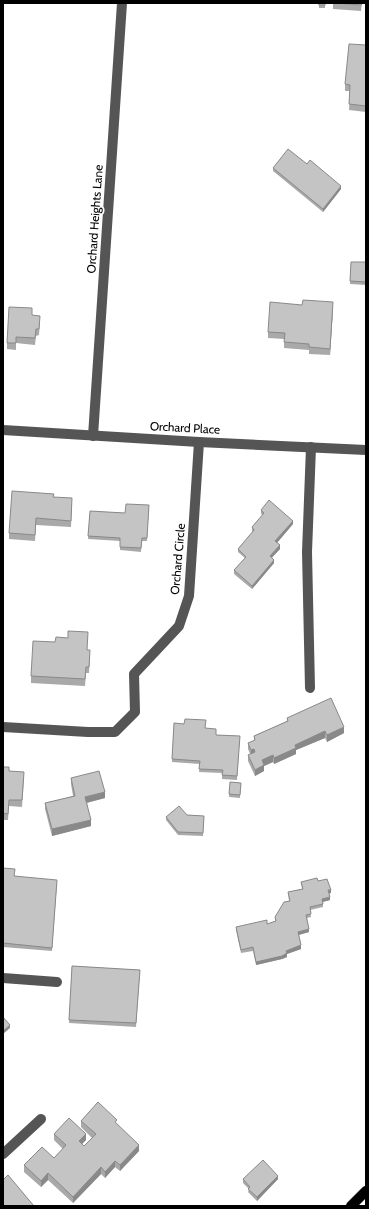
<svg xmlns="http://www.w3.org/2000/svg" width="369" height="1209" font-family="Cabin,sans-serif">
<rect width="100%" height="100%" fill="#fff"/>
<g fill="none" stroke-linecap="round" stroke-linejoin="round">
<g stroke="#dbdbdb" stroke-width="11">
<polyline id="major" points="351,1206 366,1191"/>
</g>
<g stroke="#555" stroke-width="10">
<polyline points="3,430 199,442 366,450"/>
<polyline points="93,436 122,3"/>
<polyline points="310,688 307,552 311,447"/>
<polyline points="3,727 88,732 115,732 135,712 134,674 179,626 189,596 199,442"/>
<polyline points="3,978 57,982"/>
<polyline points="3,1154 41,1119"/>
</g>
<use href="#major" stroke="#000" stroke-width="10"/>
</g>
<g fill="#a9a9a9">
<polygon points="325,3 325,8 319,8 319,5"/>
<polygon points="333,3 362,3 361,11 333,9"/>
<polygon points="366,45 366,112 349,110 350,91 345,91 345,84"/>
<polygon points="307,164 341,189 323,212 273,171 273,168"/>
<polygon points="351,262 366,262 366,285 350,284"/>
<polygon points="333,308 330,355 309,354 309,350 284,348 284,339 268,338 268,332"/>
<polygon points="32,315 40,322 39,335 36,336 35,345 16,343 16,350 7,349 7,343"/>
<polygon points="54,497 72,504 71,527 36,525 35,541 9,539 9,533"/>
<polygon points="149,505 147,541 142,541 141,552 120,550 120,541 88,539 90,511 125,513"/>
<polygon points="261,510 293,524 277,543 280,549 272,558 274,563 252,589 234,574 234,570 245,558 238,552 238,549 253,532 252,531 252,527 263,515 261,514"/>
<polygon points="87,650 90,656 89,673 86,673 85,686 31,683 31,676"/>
<polygon points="287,718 344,733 327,742 325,738 296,750 296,754 274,764 273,762 264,766 264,771 255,776 248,761 248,755 250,754 248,749 248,743 254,741 254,736 287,721"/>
<polygon points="174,723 205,728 216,735 240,736 237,780 222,779 222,773 199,772 200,764 172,762"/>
<polygon points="3,767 9,771 24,778 22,807 9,806 8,820 3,820"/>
<polygon points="71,778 105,798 87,803 91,826 52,836 45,809 45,803 73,796 71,784"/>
<polygon points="230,782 241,783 240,798 229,797"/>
<polygon points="187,815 204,816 203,836 178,835 166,820 166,817"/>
<polygon points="3,868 15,876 57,883 52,951 3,947"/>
<polygon points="318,881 331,893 329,893 330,900 323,902 323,907 310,910 311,917 307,918 309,932 299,935 301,949 287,954 287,957 282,959 256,965 253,951 241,953 236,930 236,927 267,924 275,921 275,917 289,901 288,892 302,889 301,882"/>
<polygon points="72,966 140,970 136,1027 69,1023"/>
<polygon points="81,1121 117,1124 139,1151 120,1171 115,1167 105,1178 101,1174 73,1203 48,1180 41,1187 24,1172 24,1165 54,1158 63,1149 54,1140 54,1134 86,1140 82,1144 84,1146 92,1138 81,1127"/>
<polygon points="243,1179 278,1179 257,1201 248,1192 249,1189 243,1183"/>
</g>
<g fill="#898989">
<polygon points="341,186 341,189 323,212 323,209"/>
<polygon points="333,302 333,308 330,355 330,349"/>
<polygon points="293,521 293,524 275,545 275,541"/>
<polygon points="280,545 280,549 270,559 270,556"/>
<polygon points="274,560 274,563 252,589 252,586"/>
<polygon points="344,727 344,733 327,742 327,735"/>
<polygon points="325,731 325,738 296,750 296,754 274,764 274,758 295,745"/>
<polygon points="254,749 254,755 251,756 251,750"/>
<polygon points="273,755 273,762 264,766 264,771 255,776 255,770 262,760"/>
<polygon points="105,792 105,798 85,803 85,797"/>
<polygon points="91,820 91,826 52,836 52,829"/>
<polygon points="328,890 331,890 331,893 328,894"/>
<polygon points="330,897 330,900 322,902 322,899"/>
<polygon points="309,929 309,932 298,935 298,932"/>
<polygon points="301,945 301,949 287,954 287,957 282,959 256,965 256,962"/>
<polygon points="10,1025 10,1028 3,1034 3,1031"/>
<polygon points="86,1134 86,1140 79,1147 79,1141"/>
<polygon points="139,1145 139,1151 120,1171 120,1165"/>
<polygon points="115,1161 115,1167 105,1178 105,1172"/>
<polygon points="101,1167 101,1174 73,1203 73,1197"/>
<polygon points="48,1173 48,1180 41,1187 41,1181"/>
<polygon points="278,1176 278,1179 257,1201 257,1197"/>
</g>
<g fill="#c4c4c4" stroke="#898989">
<rect x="319" y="3" width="6" height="2"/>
<polygon points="335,3 362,3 361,5"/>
<polygon points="349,44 366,45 366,106 349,104 350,85 345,84"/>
<polygon points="288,149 307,164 310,160 341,186 323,209 273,168"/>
<polygon points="351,262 366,262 366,282 350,281"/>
<polygon points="303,300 333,302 330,349 309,347 309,344 284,342 285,333 268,332 270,302 302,305"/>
<polygon points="9,307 32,308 32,315 40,316 39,329 36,329 35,338 16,337 16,343 7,343"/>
<polygon points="12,491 54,494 53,497 72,498 71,521 36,518 35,535 9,533"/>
<polygon points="269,500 293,521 275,541 280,545 270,556 274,560 252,586 234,570 246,557 238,549 254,530 252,527 264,513 261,510"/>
<polygon points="126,504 149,505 147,538 142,538 141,548 120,547 120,538 88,536 90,511 125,513"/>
<polygon points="68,631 88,632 87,650 90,650 89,667 86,667 85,679 31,676 33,641 55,642 56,637 68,638"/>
<polygon points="331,698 344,727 327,735 325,731 295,745 296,748 274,758 273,755 262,760 264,765 255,770 248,755 255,752 254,749 251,750 248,743 255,740 254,736 288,721 287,718"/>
<polygon points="185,719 206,720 205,728 216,729 216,735 240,736 237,776 222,775 223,770 199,769 200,761 172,759 174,723 184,724"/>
<polygon points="3,767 9,767 9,771 24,772 22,800 9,800 8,814 3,813"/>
<polygon points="99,771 105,792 85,797 91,820 52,829 45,803 75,796 71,778"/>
<polygon points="230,782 241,783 240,795 229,794"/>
<polygon points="179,806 187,815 204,816 203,833 178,832 166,817"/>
<polygon points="3,868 15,869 14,876 57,880 52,948 3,943"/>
<polygon points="317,878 318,881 327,879 331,890 328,890 330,897 322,899 323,904 310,907 311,914 306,915 309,929 298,932 301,945 286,951 287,953 282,956 256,962 253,947 241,950 236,927 267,920 267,924 276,921 275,917 284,902 290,901 288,892 303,889 301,882"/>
<polygon points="72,966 140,970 136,1023 69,1020"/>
<polygon points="3,1017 10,1025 3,1031"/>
<polygon points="98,1102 117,1120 115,1122 139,1145 120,1165 115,1161 105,1172 101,1167 73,1197 48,1173 41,1181 24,1165 42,1147 54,1158 66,1145 54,1134 69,1118 86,1134 79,1141 84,1146 96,1134 81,1121"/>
<polygon points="263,1160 278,1176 257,1197 248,1189 250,1187 243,1179"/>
<polygon points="8,1175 34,1206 3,1206 3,1180"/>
</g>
<g text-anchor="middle" stroke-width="3.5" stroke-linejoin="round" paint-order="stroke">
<g font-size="12" fill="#000" stroke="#fff">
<text transform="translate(95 219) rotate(-86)" y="4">Orchard Heights Lane</text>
<text transform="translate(185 428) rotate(3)" y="4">Orchard Place</text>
<text transform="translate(178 559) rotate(-85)" y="4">Orchard Circle</text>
</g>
</g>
<rect width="369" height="1209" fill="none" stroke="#000000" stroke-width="8"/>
</svg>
